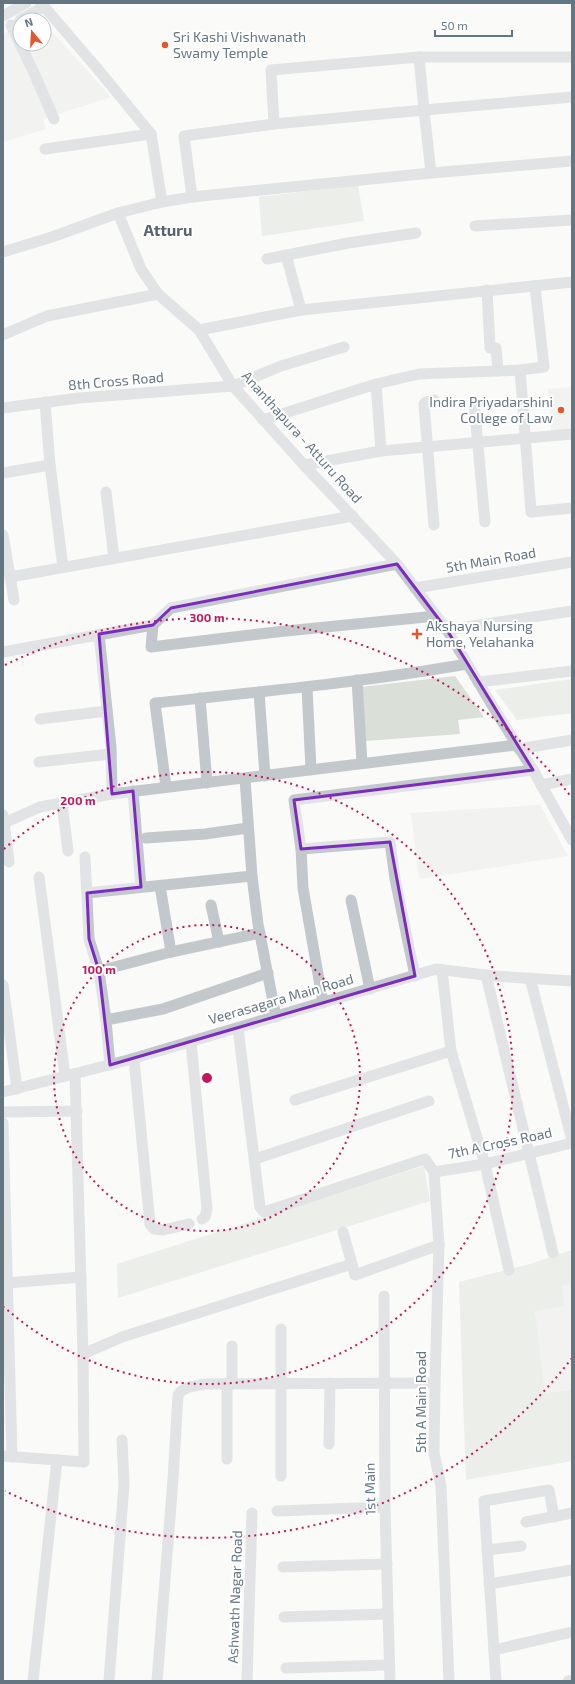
<svg xmlns="http://www.w3.org/2000/svg" width="575" height="1684" font-family="'Exo 2',sans-serif">
<rect width="100%" height="100%" fill="#fafaf8"/>
<g fill="#e8e9e9">
<polygon points="44,23 111,97 43,119 46,129 3,142 3,34 20,26 20,44 44,44"/>
<polygon points="572,387 572,431 551,431 548,389"/>
<polygon points="540,805 568,856 419,879 411,813"/>
<polygon points="572,1284 572,1390 545,1393 535,1310 564,1306 562,1286"/>
</g>
<g fill="#dadfd7">
<polygon points="358,185 364,221 262,236 259,197"/>
<polygon points="455,676 484,717 458,720 460,734 366,741 361,687"/>
<polygon points="572,679 572,713 517,720 495,690"/>
<polygon points="424,1166 430,1201 118,1298 117,1264"/>
<polygon points="572,1250 572,1284 562,1286 564,1306 535,1311 545,1393 572,1390 572,1461 466,1480 459,1282 530,1264"/>
</g>
<g fill="none" stroke-linecap="round" stroke-linejoin="round">
<g stroke="#c3c8cc" stroke-width="11">
<polyline points="41,3 96,67 151,134 162,202 118,213 141,269 158,294 199,330 233,386 304,465 397,564 447,630 498,715 533,770 572,840"/>
<polyline points="3,16 26,3"/>
<polyline points="20,20 43,7"/>
<polyline points="11,25 34,73 54,119"/>
<polyline points="419,57 424,110 572,97"/>
<polyline points="274,124 271,70 419,57 572,57"/>
<polyline points="45,149 151,134"/>
<polyline points="192,197 184,136 274,124 424,110 431,173"/>
<polyline points="162,202 192,197 431,173 572,161"/>
<polyline points="475,226 572,220"/>
<polyline points="3,252 52,237 118,213"/>
<polyline points="286,255 301,310"/>
<polyline points="267,259 348,243 416,233"/>
<polyline points="487,290 490,348 496,348 498,371"/>
<polyline points="199,330 301,310 572,282"/>
<polyline points="3,333 5,334 47,316 158,294"/>
<polyline points="520,370 544,367 535,286"/>
<polyline points="376,384 381,451"/>
<polyline points="45,402 50,465 63,567"/>
<polyline points="474,403 485,522"/>
<polyline points="3,408 79,398 233,386 281,366 344,347"/>
<polyline points="263,420 376,384 419,374 520,370 531,512 572,508"/>
<polyline points="304,465 381,451 572,434"/>
<polyline points="3,473 50,465"/>
<polyline points="106,492 114,558"/>
<polyline points="434,525 424,404 426,402 434,400"/>
<polyline points="3,535 14,600"/>
<polyline points="10,577 353,516"/>
<polyline points="415,588 572,562"/>
<polyline points="153,625 151,647 276,632 436,616"/>
<polyline points="447,630 572,611"/>
<polyline points="99,634 111,747 112,794"/>
<polyline points="3,652 153,625 171,608 397,564"/>
<polyline points="357,680 362,763"/>
<polyline points="478,682 572,671"/>
<polyline points="307,688 311,769"/>
<polyline points="259,692 265,776"/>
<polyline points="200,698 207,783"/>
<polyline points="40,719 107,711"/>
<polyline points="519,749 572,740"/>
<polyline points="39,762 111,754"/>
<polyline points="245,779 252,876 258,924 276,1017"/>
<polyline points="541,785 572,779"/>
<path d="M 166,787 L 155,703 C 259,692 364,682 467,664"/>
<polyline points="133,791 141,887"/>
<polyline points="62,803 68,851"/>
<polyline points="3,815 9,862"/>
<polyline points="4,823 40,807 112,794 516,745"/>
<polyline points="146,838 205,834 248,828"/>
<polyline points="301,849 390,842 395,879 415,976"/>
<polyline points="85,857 89,939 99,971"/>
<polyline points="39,877 65,1076"/>
<polyline points="160,886 171,952"/>
<polyline points="87,893 252,876"/>
<polyline points="351,900 370,989"/>
<polyline points="211,905 219,942"/>
<polyline points="442,970 451,1051 485,1164 509,1270"/>
<polyline points="486,975 553,1253"/>
<polyline points="530,978 572,1140"/>
<polyline points="3,985 17,1089"/>
<polyline points="323,1003 303,888 301,849 294,800 533,770"/>
<polyline points="106,1020 99,971 171,952 260,933"/>
<polyline points="238,1028 260,1207 264,1212 425,1159 434,1172"/>
<polyline points="191,1042 207,1209 205,1217 202,1219"/>
<polyline points="134,1059 150,1224 154,1229 163,1230 189,1224"/>
<polyline points="110,1065 106,1020 163,1009 268,973"/>
<polyline points="3,1092 128,1060 436,969 493,976 572,981"/>
<polyline points="295,1100 451,1051"/>
<polyline points="3,1112 77,1111"/>
<polyline points="3,1123 12,1457"/>
<polyline points="255,1159 429,1101"/>
<polyline points="434,1172 439,1245 435,1383 434,1453 441,1486 449,1681"/>
<polyline points="434,1172 485,1164 572,1143"/>
<polyline points="343,1232 352,1264"/>
<polyline points="7,1283 81,1277"/>
<polyline points="384,1296 385,1507 390,1681"/>
<polyline points="232,1346 232,1384"/>
<polyline points="83,1354 122,1337 352,1264 355,1275 439,1245"/>
<polyline points="227,1384 227,1459"/>
<polyline points="329,1444 330,1383"/>
<polyline points="3,1456 84,1462 83,1354 75,1074"/>
<polyline points="281,1476 281,1329"/>
<polyline points="277,1511 385,1507"/>
<polyline points="526,1522 572,1513"/>
<polyline points="487,1550 521,1546"/>
<polyline points="283,1567 387,1564"/>
<polyline points="489,1584 572,1570"/>
<polyline points="284,1617 388,1614"/>
<polyline points="494,1650 572,1632"/>
<polyline points="286,1668 389,1665"/>
<polyline points="33,1681 57,1460"/>
<polyline points="109,1681 124,1484 122,1440"/>
<path d="M 157,1681 L 173,1479 L 178,1395 C 184,1386 195,1386 205,1384 L 435,1383"/>
<polyline points="247,1681 252,1513"/>
<polyline points="496,1681 484,1501 549,1490 554,1517"/>
<polyline points="568,1681 572,1680"/>
</g>
</g>
<path d="M0 0H575V1684H0ZM 397,564 L 447,630 L 533,770 L 294,800 L 301,849 L 390,842 L 415,976 L 110,1065 L 99,971 L 89,939 L 87,893 L 141,887 L 133,791 L 112,794 L 99,634 L 153,625 L 171,608 Z" fill="#fafaf8" fill-opacity=".55" fill-rule="evenodd"/>
<path fill="none" stroke="#7b2cbf" stroke-width="3" stroke-linejoin="round" d="M 397,564 L 447,630 L 533,770 L 294,800 L 301,849 L 390,842 L 415,976 L 110,1065 L 99,971 L 89,939 L 87,893 L 141,887 L 133,791 L 112,794 L 99,634 L 153,625 L 171,608 Z"/>
<g fill="none" stroke="#c2185b" stroke-width="2" stroke-dasharray="2 4">
<circle cx="207" cy="1078" r="153"/>
<path d="M4 849A306 306 0 1 1 4 1307"/>
<path d="M572 1358A460 460 0 0 1 5 1491M5 665A460 460 0 0 1 572 798"/>
</g>
<g fill="#e4572e" stroke="#fff" stroke-width="1.5">
<circle cx="165" cy="45" r="4"/>
<circle cx="561" cy="410" r="4"/>
<path d="M415 628h4v4h4v4h-4v4h-4v-4h-4v-4h4z"/>
</g>
<g text-anchor="middle" stroke-width="4" stroke-linejoin="round" paint-order="stroke">
<g font-size="14" fill="#657683" stroke="#fff" text-anchor="start">
<text x="173" y="42">Sri Kashi Vishwanath<tspan x="173" dy="16">Swamy Temple</tspan></text>
<text x="553" y="407" text-anchor="end">Indira Priyadarshini<tspan x="553" dy="16">College of Law</tspan></text>
<text x="426" y="631">Akshaya Nursing<tspan x="426" dy="16">Home, Yelahanka</tspan></text>
</g>
<g font-size="14" fill="#657683" stroke="#fff">
<text transform="translate(116 381) rotate(-5)" y="5">8th Cross Road</text>
<text transform="translate(302 437) rotate(48)" y="5">Ananthapura - Atturu Road</text>
<text transform="translate(491 560) rotate(-10)" y="5">5th Main Road</text>
<text transform="translate(281 999) rotate(-16)" y="5">Veerasagara Main Road</text>
<text transform="translate(500 1143) rotate(-12)" y="5">7th A Cross Road</text>
<text transform="translate(421 1402) rotate(-90)" y="5">5th A Main Road</text>
<text transform="translate(370 1489) rotate(-91)" y="5">1st Main</text>
<text transform="translate(235 1597) rotate(-88)" y="5">Ashwath Nagar Road</text>
</g>
<g font-size="16" font-weight="bold" fill="#57646e" stroke="#fff">
<text x="168" y="236">Atturu</text>
</g>
</g>
<circle cx="207" cy="1078" r="6" fill="#c2185b" stroke="#fff" stroke-width="2"/>
<g font-size="12" text-anchor="middle" font-weight="bold" fill="#c2185b" stroke="#fff" stroke-width="4" stroke-linejoin="round" paint-order="stroke">
<text x="207" y="622">300 m</text>
<text x="78" y="805">200 m</text>
<text x="99" y="974">100 m</text>
</g>
<rect width="575" height="1684" fill="none" stroke="#657683" stroke-width="8"/>
<g transform="translate(32 32) rotate(342)"><circle r="19" fill="#ffffff" stroke="#c1c8cd"/>
<path d="M0-3L7 15L0 10L-7 15Z" fill="#e4572e"/>
<text y="-6" font-size="11" font-weight="bold" text-anchor="middle" fill="#657683">N</text>
</g>
<path d="M435 30v6h77v-6" fill="none" stroke="#657683" stroke-width="2"/>
<text x="441" y="30" font-size="12" fill="#657683" stroke="#ffffff" stroke-width="3" paint-order="stroke">50 m</text>
</svg>
